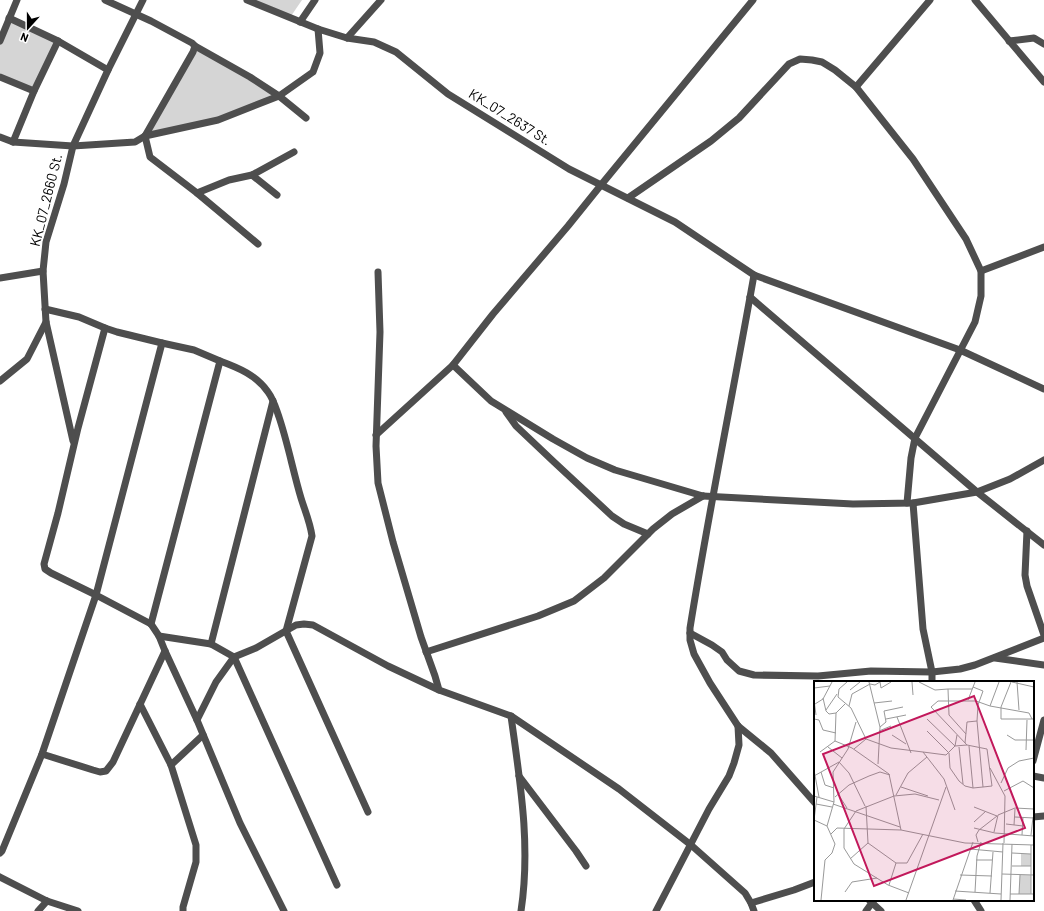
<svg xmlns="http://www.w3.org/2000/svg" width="1044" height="911" font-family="Barlow,sans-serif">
<rect width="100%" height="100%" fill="#fff"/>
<g fill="#d5d5d5">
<polygon points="252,0 302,0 289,19"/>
<polygon points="9,18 58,41 34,91 0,77 0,41"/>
<polygon points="195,46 279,96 218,120 145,136"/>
</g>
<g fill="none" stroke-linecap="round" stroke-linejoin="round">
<g stroke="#4e4e4e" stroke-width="7">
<polyline points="105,0 151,21 192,43 195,46 250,77 279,96 306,118"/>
<polyline points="247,0 318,29 347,38 374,42 396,52 448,94 569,169 675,222 754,275 960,350 1044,389"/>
<polyline points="975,0 1044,82"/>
<polyline points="9,18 58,41 108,70"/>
<polyline points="300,22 315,0"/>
<polyline points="347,38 381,0"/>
<polyline points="0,41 17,0"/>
<polyline points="1009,41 1034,38 1044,44"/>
<polyline points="0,77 34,91"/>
<polyline points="856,87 930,0"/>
<polyline points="0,137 13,142 73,146 135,142 145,136 193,52 195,46"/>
<polyline points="13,142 34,91 58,41"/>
<polyline points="252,175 277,195"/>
<polyline points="197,193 229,180 252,175 294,152"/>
<polyline points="628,198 711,141 739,118 789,64 800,59 812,60 822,62 835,70 856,87 913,159 966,239 981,271 981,296 975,322 915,438 911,458 907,503"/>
<polyline points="258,244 197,193 150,157 145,136 218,120 279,96 313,72 320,53 318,29"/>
<polyline points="981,271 1044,247"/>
<polyline points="378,272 380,332 376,446 378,483 393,542 421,637 435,676 439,690 511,716 619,789 691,845 745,893 751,903 754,911"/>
<path d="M 754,275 C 733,393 709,510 690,628 L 690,640 L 694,654 L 710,683 L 738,726 L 771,753 L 815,803"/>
<polyline points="0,278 43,271"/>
<polyline points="750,297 977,492 1044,545"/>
<polyline points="45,309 79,317 105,328"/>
<polyline points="162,343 117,332 105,328 78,428 58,513 44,564 45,569 51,573 96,595 151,624 159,636 165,651 197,720 240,823 284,911"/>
<path d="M 220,361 C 239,368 256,375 268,392 C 274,400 276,409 279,417 C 288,444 293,471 301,498 C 305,511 310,522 312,536 L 286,631 L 368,812"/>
<polyline points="453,365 491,401 553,439 587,458 615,470 703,496 853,504 913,503 977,492 1010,479 1044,460"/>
<polyline points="0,381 27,359 46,322"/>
<polyline points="506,412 516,426 554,462 612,516 624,524 648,534"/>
<polyline points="376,435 453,365 493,314 568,226 601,185 753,0"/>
<polyline points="73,441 46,322 43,271 46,242 64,184 73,146 108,70 143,0"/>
<polyline points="913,503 923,629 932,672 932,682"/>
<polyline points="1027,531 1025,575 1027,586 1044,635"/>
<polyline points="690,633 712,645 722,652 727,660 739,671 754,675 818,676 871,671 932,672 960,669 975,665 1044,638"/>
<polyline points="159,636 211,644 234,657 337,885"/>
<polyline points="211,644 273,401"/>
<polyline points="426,652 538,616 574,601 604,578 653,529 672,514 703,496"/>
<polyline points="995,658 1044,665"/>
<polyline points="140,704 171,765 196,845 196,862 183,907 183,911"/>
<path d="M 511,716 C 520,782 531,845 521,911"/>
<polyline points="197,720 216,682 234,657 256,648 296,625 304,624 313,625 388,666 439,690"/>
<polyline points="42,754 93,770 100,772 106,771 113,762 165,651"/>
<polyline points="1033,761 1044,720"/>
<polyline points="171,765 203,735"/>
<polyline points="519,776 576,851 586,866"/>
<polyline points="1033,776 1044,778"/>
<polyline points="1033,817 1044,816"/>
<polyline points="0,853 2,851 42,754 96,595 162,343 194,350 220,361 151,624"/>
<polyline points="0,877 47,901 78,911"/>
<polyline points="869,900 881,911"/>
<polyline points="974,900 981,911"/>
<polyline points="751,903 794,890 815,882"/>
<polyline points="38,911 47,901"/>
<polyline points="656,911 709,809 729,776 734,763 739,745 738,726"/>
<polyline points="866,911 874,900"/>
</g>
</g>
<g text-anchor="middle" stroke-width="3" stroke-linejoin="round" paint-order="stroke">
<g font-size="14" fill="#000" stroke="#fff">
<text transform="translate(510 117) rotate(32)" y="5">KK_07_2637 St.</text>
<text transform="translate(46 200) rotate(-76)" y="5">KK_07_2660 St.</text>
</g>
</g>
<g transform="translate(814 681)">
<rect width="220" height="220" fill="#fff"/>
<path d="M 207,173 L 217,173 L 217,185 L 207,185 ZM 206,194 L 217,194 L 217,213 L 205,213 Z" fill="#d5d5d5"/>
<path fill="none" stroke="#999" stroke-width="1" d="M 33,1 L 25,8 L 24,16 L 37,27 L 52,58 L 77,67 L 109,71 L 130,98 L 141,129M 55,1 L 66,46 L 64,83M 66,1 L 67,7 L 77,1M 98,1 L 99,14M 105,1 L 121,9 L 134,8 L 135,34 L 152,53M 197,1 L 187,26 L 187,38 L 220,38M 198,1 L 220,6M 203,1 L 205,29M 0,7 L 16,5M 134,8 L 158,8M 36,9 L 46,1M 9,17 L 12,30 L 15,33 L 22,32 L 31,23M 0,19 L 2,34M 154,19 L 161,1M 60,22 L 78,20M 1,23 L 9,18 L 18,1M 35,25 L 38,13 L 56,3 L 61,4 L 66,1M 176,25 L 215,32 L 218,38M 12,29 L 23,13M 83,36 L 97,72M 0,38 L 5,39 L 9,49 L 22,52M 72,38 L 92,34M 113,38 L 141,65 L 153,64M 66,46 L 72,41 L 70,30 L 89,26M 65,50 L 77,45M 113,50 L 135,72 L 136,87 L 145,100 L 151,105 L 159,107M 78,54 L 92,63M 193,54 L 201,59 L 220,59M 21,60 L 38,67 L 75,93 L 87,149M 151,62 L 153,41 L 163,40M 155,65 L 159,107 L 169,106 L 163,40 L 164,24 L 169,10 L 159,6M 14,66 L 28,77M 145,66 L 149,103M 40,68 L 52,58M 212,69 L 213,39M 6,71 L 21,60 L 22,32M 109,71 L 132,74 L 141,65 L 143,54M 25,81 L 35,92 L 51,125M 176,87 L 191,115 L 190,162M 0,89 L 5,116M 7,91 L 11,104 L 20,107M 0,95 L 25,81M 187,102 L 194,87 L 205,80 L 220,77M 87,106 L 114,115M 169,106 L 178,105 L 173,68 L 153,64 L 117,26 L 124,20 L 162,20 L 176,25 L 185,1M 190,110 L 209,100 L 220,107M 24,113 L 33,127M 82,114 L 94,92 L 113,76M 0,115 L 20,121M 3,116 L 0,139 L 13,145 L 21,163 L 18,172 L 11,179 L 7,219M 21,116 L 35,104 L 55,95 L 66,91 L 76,94M 2,123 L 18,126M 19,123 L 86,146M 52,125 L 54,162 L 82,182 L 93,182 L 109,153M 160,126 L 183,135 L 165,149 L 162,154 L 164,161M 201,136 L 220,137M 160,141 L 172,130M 192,143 L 209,145M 200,144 L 201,128M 13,145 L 20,121 L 19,91 L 34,68 L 42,41M 160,147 L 181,152 L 220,155M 180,151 L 184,134 L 201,127 L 220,128M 17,153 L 23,147 L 87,149 L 151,162 L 220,164M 208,154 L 209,136M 217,154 L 219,136M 217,164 L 217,213M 156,168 L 189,171M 198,172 L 217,173M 36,178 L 54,162M 162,179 L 178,179M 198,185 L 217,185M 188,193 L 220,194M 146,194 L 178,195M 75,204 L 82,182M 141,210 L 187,213M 31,211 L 38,201 L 63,197M 161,211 L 163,175 L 167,161M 95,212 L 74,204 L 40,183 L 30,167 L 30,148 L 42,130 L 80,115 L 101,113 L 125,119M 176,212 L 179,171M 196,213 L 220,213M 205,213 L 206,194M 139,218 L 152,219M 92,219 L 132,106M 139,219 L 159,161M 187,219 L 189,162M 196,219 L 198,163"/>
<path fill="#c2185b" fill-opacity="0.15" stroke="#c2185b" stroke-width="2" d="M 160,15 L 211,147 L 60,205 L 9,73 Z"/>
<rect width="220" height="220" fill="none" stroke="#000" stroke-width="2"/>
</g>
<g transform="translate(28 28) rotate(201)" stroke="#ffffff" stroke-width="3" paint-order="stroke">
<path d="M0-3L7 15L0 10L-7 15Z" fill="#000000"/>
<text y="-6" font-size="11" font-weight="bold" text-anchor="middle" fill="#000000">N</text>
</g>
</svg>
